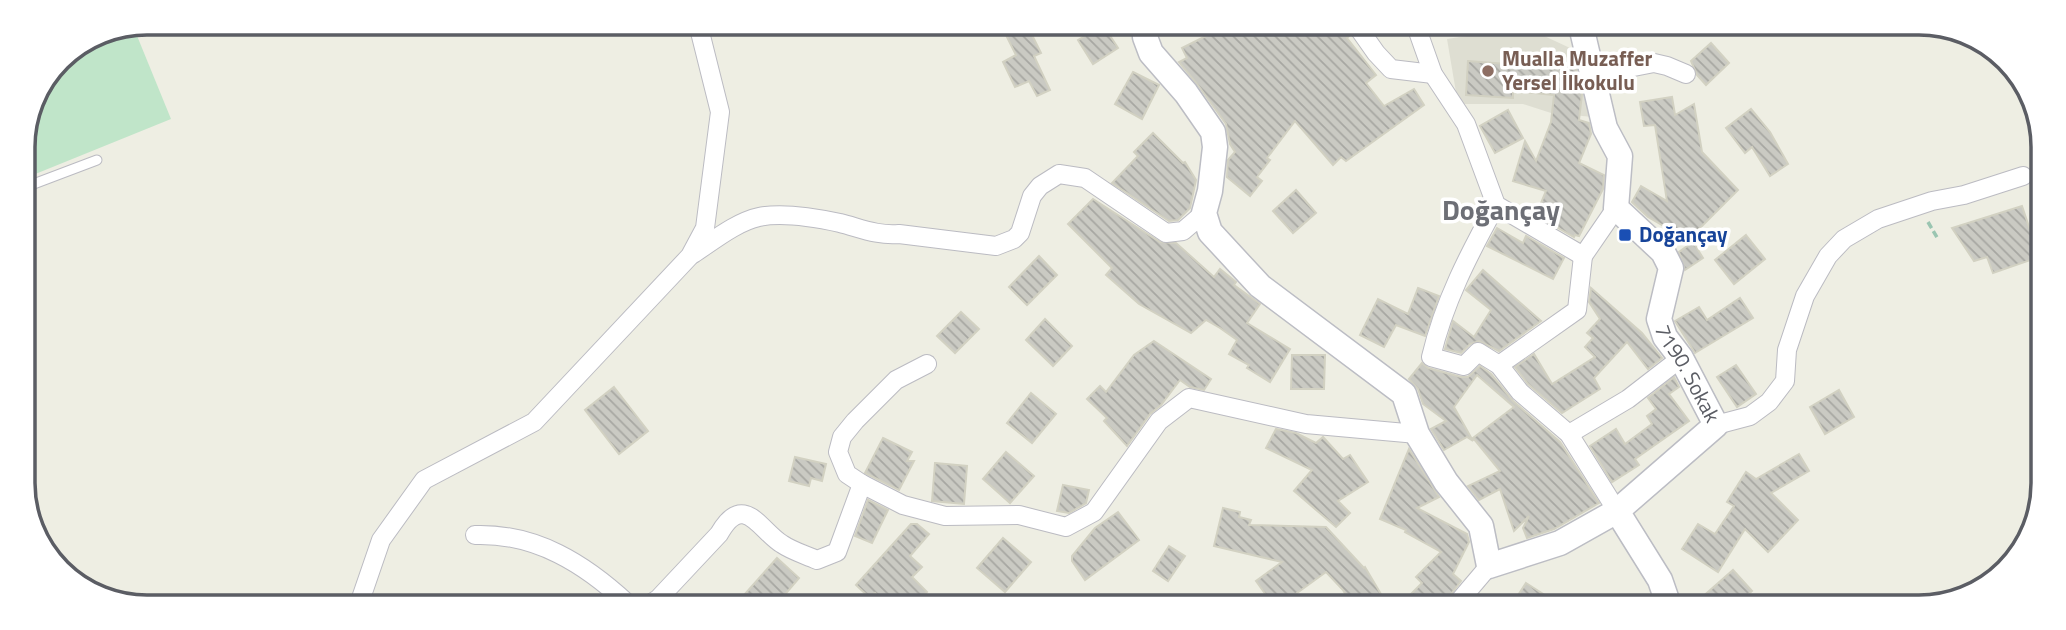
<svg xmlns="http://www.w3.org/2000/svg" width="2066" height="630" font-family="'Titillium Web',sans-serif">
<defs>
<pattern id="building-back-hatch" width="6" height="6" patternUnits="userSpaceOnUse" patternTransform="scale(1.75)"><rect width="6" height="6" fill="#cacac3"/><path d="M-1 5l2 2M0 0l6 6M5-1l2 2" fill="none" stroke="#a7a7a2"/></pattern>
</defs>
<rect width="100%" height="100%" fill="#eeeee3"/>
<polygon fill="#deded2" points="1525,27 1585,55 1593,117 1551,113 1523,104 1458,104 1447,39"/>
<polygon fill="#c0e5c9" points="133,26 171,119 23,179 23,139 59,59 100,32"/>
<g fill="url(#building-back-hatch)" stroke="#d2d1c2" stroke-width="2">
<polygon points="1001,25 1027,25 1041,53 1034,56 1050,90 1037,96 1029,81 1015,87 1003,62 1016,55"/>
<polygon points="1103,25 1118,48 1093,64 1078,40"/>
<polygon points="1204,25 1339,25 1349,36 1347,38 1376,75 1366,83 1384,106 1414,89 1424,105 1346,161 1341,157 1333,165 1295,121 1267,158 1270,160 1257,177 1262,181 1250,196 1227,177 1228,160 1235,152 1230,144 1226,124 1198,85 1179,62 1187,58 1182,48 1210,34"/>
<polygon points="1711,43 1729,63 1706,85 1697,75 1691,61"/>
<polygon points="1468,61 1531,66 1531,61 1575,65 1582,94 1579,120 1589,123 1591,134 1579,163 1604,175 1603,189 1579,236 1575,235 1574,237 1536,215 1546,191 1513,181 1525,141 1536,161 1551,122 1554,95 1513,91 1513,98 1466,95"/>
<polygon points="1133,72 1159,85 1142,119 1115,104"/>
<polygon points="1672,97 1675,115 1694,104 1702,152 1738,190 1688,240 1648,217 1632,202 1641,186 1667,201 1655,125 1644,126 1640,102"/>
<polygon points="1751,109 1770,132 1788,164 1770,176 1752,147 1745,153 1726,128"/>
<polygon points="1508,110 1523,138 1495,153 1480,126"/>
<polygon points="1153,133 1183,163 1185,162 1196,180 1190,208 1178,220 1169,221 1112,183 1138,156 1134,152"/>
<polygon points="1296,190 1316,213 1293,233 1273,211"/>
<polygon points="1093,199 1160,242 1176,243 1214,277 1220,269 1236,282 1234,285 1260,304 1247,323 1290,349 1270,382 1247,368 1249,365 1229,354 1237,340 1220,328 1206,320 1191,333 1139,304 1106,275 1112,268 1068,224"/>
<polygon points="2022,206 2039,257 1993,273 1987,257 1974,261 1952,228"/>
<polygon points="1497,228 1523,243 1526,236 1564,258 1553,279 1487,246"/>
<polygon points="1746,235 1765,259 1734,284 1715,260"/>
<polygon points="1693,242 1703,258 1685,270 1679,252"/>
<polygon points="1039,256 1057,275 1027,305 1009,287"/>
<polygon points="1483,270 1541,321 1499,351 1479,341 1470,344 1461,353 1445,349 1453,321 1474,337 1491,310 1466,290"/>
<polygon points="1418,288 1439,296 1425,336 1396,325 1384,347 1360,335 1378,299 1408,314"/>
<polygon points="1591,288 1642,333 1662,358 1648,369 1627,342 1594,378 1600,389 1562,413 1528,384 1515,367 1534,354 1552,384 1595,357 1585,347 1593,338 1587,333 1600,319 1589,302"/>
<polygon points="1740,298 1753,318 1695,353 1675,321 1699,307 1707,320"/>
<polygon points="961,312 979,329 955,353 937,336"/>
<polygon points="1045,319 1072,346 1053,366 1026,340"/>
<polygon points="1154,341 1211,379 1204,390 1190,387 1180,380 1161,405 1150,414 1127,446 1104,421 1107,418 1087,399 1100,386 1106,392 1134,355"/>
<polygon points="1292,355 1325,355 1324,389 1291,389"/>
<polygon points="1422,363 1428,368 1461,377 1468,377 1480,366 1491,374 1513,401 1560,442 1599,503 1554,529 1527,538 1523,528 1529,516 1514,531 1500,489 1479,500 1468,486 1500,471 1473,438 1514,407 1477,375 1454,407 1473,441 1467,437 1444,450 1431,429 1446,421 1423,404 1418,389 1409,379"/>
<polygon points="1736,365 1756,394 1737,407 1717,377"/>
<polygon points="1674,377 1679,387 1669,394 1689,421 1635,459 1639,465 1612,482 1590,446 1616,429 1625,444 1652,424 1647,416 1656,409 1648,398"/>
<polygon points="614,387 648,431 619,454 585,410"/>
<polygon points="1839,390 1854,417 1825,434 1810,407"/>
<polygon points="1031,393 1056,414 1032,443 1007,423"/>
<polygon points="1276,429 1296,433 1316,443 1323,437 1343,459 1350,455 1368,482 1338,501 1350,513 1336,527 1294,491 1312,470 1266,448"/>
<polygon points="883,438 912,452 907,461 914,461 899,490 865,473"/>
<polygon points="1409,449 1439,497 1417,508 1467,534 1469,542 1453,574 1461,581 1442,606 1399,606 1422,583 1416,577 1441,552 1405,532 1406,530 1380,519"/>
<polygon points="1006,452 1034,476 1010,503 983,479"/>
<polygon points="1799,454 1809,471 1771,493 1798,520 1768,552 1745,529 1718,572 1682,549 1698,524 1715,534 1734,506 1727,502 1746,472 1756,479"/>
<polygon points="795,457 826,464 822,481 811,478 809,486 789,481"/>
<polygon points="935,463 967,466 964,504 932,501"/>
<polygon points="1063,485 1089,490 1086,503 1069,513 1057,511"/>
<polygon points="868,500 888,510 872,543 855,536"/>
<polygon points="1223,508 1240,512 1239,517 1251,520 1249,525 1326,527 1364,568 1365,567 1388,606 1352,606 1343,590 1326,572 1279,606 1274,606 1256,581 1282,562 1214,546"/>
<polygon points="1118,512 1139,540 1085,580 1072,561 1072,556 1095,528"/>
<polygon points="911,524 917,524 929,534 910,556 922,567 912,577 927,592 914,605 887,605 875,593 870,598 856,585"/>
<polygon points="1003,538 1031,562 1005,592 977,568"/>
<polygon points="1169,546 1185,556 1168,581 1153,571"/>
<polygon points="777,558 799,578 776,605 736,604"/>
<polygon points="1733,570 1752,591 1734,607 1692,606"/>
<polygon points="1526,583 1562,606 1511,606"/>
</g>
<g fill="none" stroke-linecap="round" stroke-linejoin="round">
<g stroke="#bbbbc2" stroke-width="11">
<polyline id="lane" points="23,188 97,160"/>
</g>
<g stroke="#bbbbc2" stroke-width="20">
<g id="street">
<polyline points="1357,26 1376,53 1391,69 1433,74"/>
<polyline points="1416,26 1433,74 1466,124 1496,205 1583,256 1616,208"/>
<polyline points="1593,75 1654,63 1667,66 1686,74"/>
<path d="M 1496,205 C 1469,254 1444,302 1431,357 L 1464,366 L 1478,352 L 1499,365 L 1520,392 L 1569,434 L 1617,511"/>
<path d="M 693,254 C 713,241 736,222 759,217 C 783,212 817,218 840,223 C 860,228 878,236 899,234 L 996,246 L 1014,239 L 1020,233 L 1032,196 L 1040,186 L 1059,174 L 1085,178 L 1166,233 L 1183,231 L 1204,213"/>
<polyline points="927,364 896,380 855,421 842,437 838,452 847,474 862,484 903,505 945,516 1019,515 1066,527 1094,512 1159,421 1189,398 1306,424 1417,434"/>
<polyline points="1499,365 1577,310 1583,256"/>
<polyline points="1716,425 1750,416 1769,402 1785,381 1787,350 1805,296 1828,256 1844,239 1878,219 1932,201 1964,195 2023,176"/>
<polyline points="1569,434 1628,399 1681,358"/>
<path d="M 475,535 C 536,533 585,564 628,604"/>
<polyline points="359,604 381,540 424,480 534,422 690,256 705,228 720,112 698,24"/>
<path d="M 650,604 L 658,599 L 719,534 C 744,490 760,531 782,544 C 792,551 806,555 817,560 L 837,552 L 862,484"/>
<polyline points="1455,606 1489,566"/>
</g>
</g>
<g stroke="#bcbdc4" stroke-width="27">
<g id="secondary">
<polyline points="1148,25 1145,37 1151,53 1186,93 1213,132 1215,147 1210,191 1204,213 1210,232 1260,286 1404,394 1417,434 1446,482 1481,526 1489,566 1560,543 1617,511"/>
<path id="s1" d="M 1581,26 L 1605,128 L 1620,156 L 1616,208 L 1663,252 L 1671,268 L 1659,319 L 1665,337 L 1681,358 L 1716,425 L 1617,511 L 1660,580 L 1669,606"/>
</g>
</g>
<polyline stroke="#9ac5b1" stroke-width="3.5" stroke-dasharray="7 3.5" stroke-linecap="butt" points="1928,222 1938,239"/>
<use href="#lane" stroke="#fff" stroke-width="9"/>
<use href="#street" stroke="#fff" stroke-width="18"/>
<use href="#secondary" stroke="#fff" stroke-width="24"/>
</g>
<circle fill="#8d6e63" stroke="#fff" stroke-width="2.5" cx="1488" cy="71" r="7"/>
<rect fill="#1a4fb4" stroke="#fff" stroke-width="2.5" x="1618" y="228" width="14" height="14" rx="3.5"/>
<g text-anchor="middle" stroke-width="7" stroke-linejoin="round" paint-order="stroke">
<g font-size="21" font-weight="bold" fill="#785e54" stroke="#fff" text-anchor="start">
<text x="1502" y="66">Mualla Muzaffer<tspan x="1502" dy="24">Yersel İlkokulu</tspan></text>
</g>
<g font-size="21" font-weight="bold" fill="#164399" stroke="#fff" text-anchor="start">
<text x="1639" y="242">Doğançay</text>
</g>
<g font-size="21" fill="#5b5d64" stroke="#fff">
<text dy="7" stroke="none"><textPath href="#s1" startOffset="385">7190. Sokak</textPath></text>
</g>
<g font-size="28" font-weight="bold" fill="#6d6f76" stroke="#fff">
<text x="1501" y="220">Doğançay</text>
</g>
</g>
<path d="M0 0H2066V630H0ZM147 35H1919A112 112 0 0 1 2031 147V483A112 112 0 0 1 1919 595H147A112 112 0 0 1 35 483V147A112 112 0 0 1 147 35Z" fill="#fff" fill-rule="evenodd"/>
<path fill="none" stroke="#5b5d64" stroke-width="3.5" d="M147 35H1919A112 112 0 0 1 2031 147V483A112 112 0 0 1 1919 595H147A112 112 0 0 1 35 483V147A112 112 0 0 1 147 35Z"/>
</svg>
